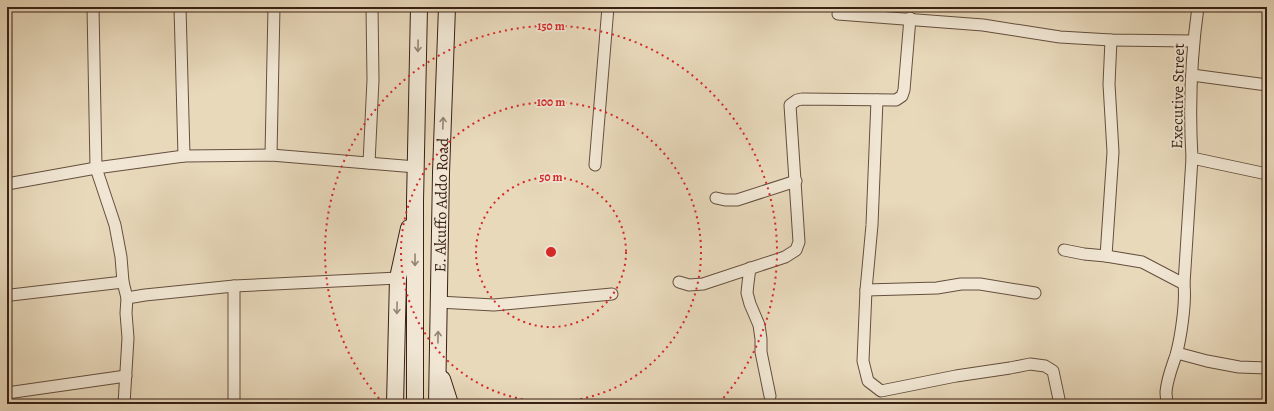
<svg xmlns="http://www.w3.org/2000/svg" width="1274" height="411" font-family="Alegreya,serif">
<rect width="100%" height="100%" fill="#e8d9bb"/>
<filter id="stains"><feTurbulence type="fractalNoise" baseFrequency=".005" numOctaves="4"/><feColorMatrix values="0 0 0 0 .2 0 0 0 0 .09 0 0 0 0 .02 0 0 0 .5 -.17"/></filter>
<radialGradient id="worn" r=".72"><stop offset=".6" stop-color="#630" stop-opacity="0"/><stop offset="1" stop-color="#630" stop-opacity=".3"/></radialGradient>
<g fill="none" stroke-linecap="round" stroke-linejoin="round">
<g stroke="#654f3e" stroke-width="13">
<g id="street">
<polyline points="93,7 96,168 115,225 121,257 123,282 127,298"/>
<polyline points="180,7 184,156"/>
<path d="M 1198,7 C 1191,57 1189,107 1192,158 L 1267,174"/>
<polyline points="838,14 983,25 1060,37 1111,40 1193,41"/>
<polyline points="1192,75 1267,85"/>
<polyline points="877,100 872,225 866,290 863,361 868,381 881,391 956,376 1010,368 1030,364 1045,366 1053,371 1060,404"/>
<polyline points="271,155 274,7"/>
<polyline points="369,163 373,80 372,7"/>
<polyline points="595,165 608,7"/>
<polyline points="7,184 96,168 184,156 271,155 416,167"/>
<polyline points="716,198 725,200 737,200 796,181"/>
<polyline points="1064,250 1084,254 1106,256 1113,152 1109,84 1111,40"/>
<path d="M 1106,256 L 1142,262 L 1184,284 C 1186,303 1181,337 1176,355 C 1172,367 1167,379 1166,392 C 1166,396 1167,400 1167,404"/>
<polyline points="750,268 748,283 747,293 750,304 759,325 761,339 761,352 770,396"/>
<polyline points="679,282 689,285 703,284 785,257 796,250 799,242 790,105 797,100 802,99 896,100 902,96 904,90 910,18"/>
<polyline points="1184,284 1192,158"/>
<polyline points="234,286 234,404"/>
<polyline points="866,290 937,288 961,284 980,284 1035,293"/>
<polyline points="11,295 123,282"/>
<polyline points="438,302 494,305 612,294"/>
<polyline points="1177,353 1207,361 1239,367 1267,368"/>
<polyline points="7,393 126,376"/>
<polyline points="124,404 128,338 126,313 127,298 145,295 234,286 398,278"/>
</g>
</g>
<g stroke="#392115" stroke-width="18">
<g id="secondary">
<polyline points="442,379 450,404"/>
<polyline points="395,404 398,278 409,228"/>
<polyline points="415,404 415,201 419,7"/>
<path id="s1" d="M 437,404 L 441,173 L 447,7"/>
</g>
</g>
<use href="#street" stroke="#f0e6d3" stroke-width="11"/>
<use href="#secondary" stroke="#f0e6d3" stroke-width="16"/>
</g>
<defs><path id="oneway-shaft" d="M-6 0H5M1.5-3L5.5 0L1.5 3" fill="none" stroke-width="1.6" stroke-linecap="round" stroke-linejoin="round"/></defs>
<g stroke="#948474">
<use href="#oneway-shaft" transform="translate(418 46) rotate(91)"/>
<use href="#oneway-shaft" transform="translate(443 123) rotate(-88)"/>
<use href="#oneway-shaft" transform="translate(415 260) rotate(90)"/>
<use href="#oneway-shaft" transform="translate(397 308) rotate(91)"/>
<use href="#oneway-shaft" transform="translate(438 337) rotate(-89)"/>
</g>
<g fill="none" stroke="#d62828" stroke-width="2" stroke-dasharray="2 4">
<circle cx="551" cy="252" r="75"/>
<circle cx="551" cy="252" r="150"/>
<path d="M383 403A226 226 0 1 1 719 403"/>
</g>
<g text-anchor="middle" stroke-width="3.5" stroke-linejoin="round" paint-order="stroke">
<g font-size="16" fill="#392115" stroke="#f0e6d3">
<text transform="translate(1177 96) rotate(-89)" y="6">Executive Street</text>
<text dy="6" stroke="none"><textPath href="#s1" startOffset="199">E. Akuffo Addo Road</textPath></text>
</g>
</g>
<circle cx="551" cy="252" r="6" fill="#d62828" stroke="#f0e6d3" stroke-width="2"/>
<g font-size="12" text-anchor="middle" font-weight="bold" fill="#d62828" stroke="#f0e6d3" stroke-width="3.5" stroke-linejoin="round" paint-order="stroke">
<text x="551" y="30">150 m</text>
<text x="551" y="106">100 m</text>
<text x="551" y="181">50 m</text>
</g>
<rect width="1274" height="411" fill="none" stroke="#e8d9bb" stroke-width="24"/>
<rect x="8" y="8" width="1258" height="395" fill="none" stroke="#392115" stroke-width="2"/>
<rect x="12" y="12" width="1250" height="387" fill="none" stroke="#392115"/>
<rect width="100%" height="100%" filter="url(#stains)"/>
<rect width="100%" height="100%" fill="url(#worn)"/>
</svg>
